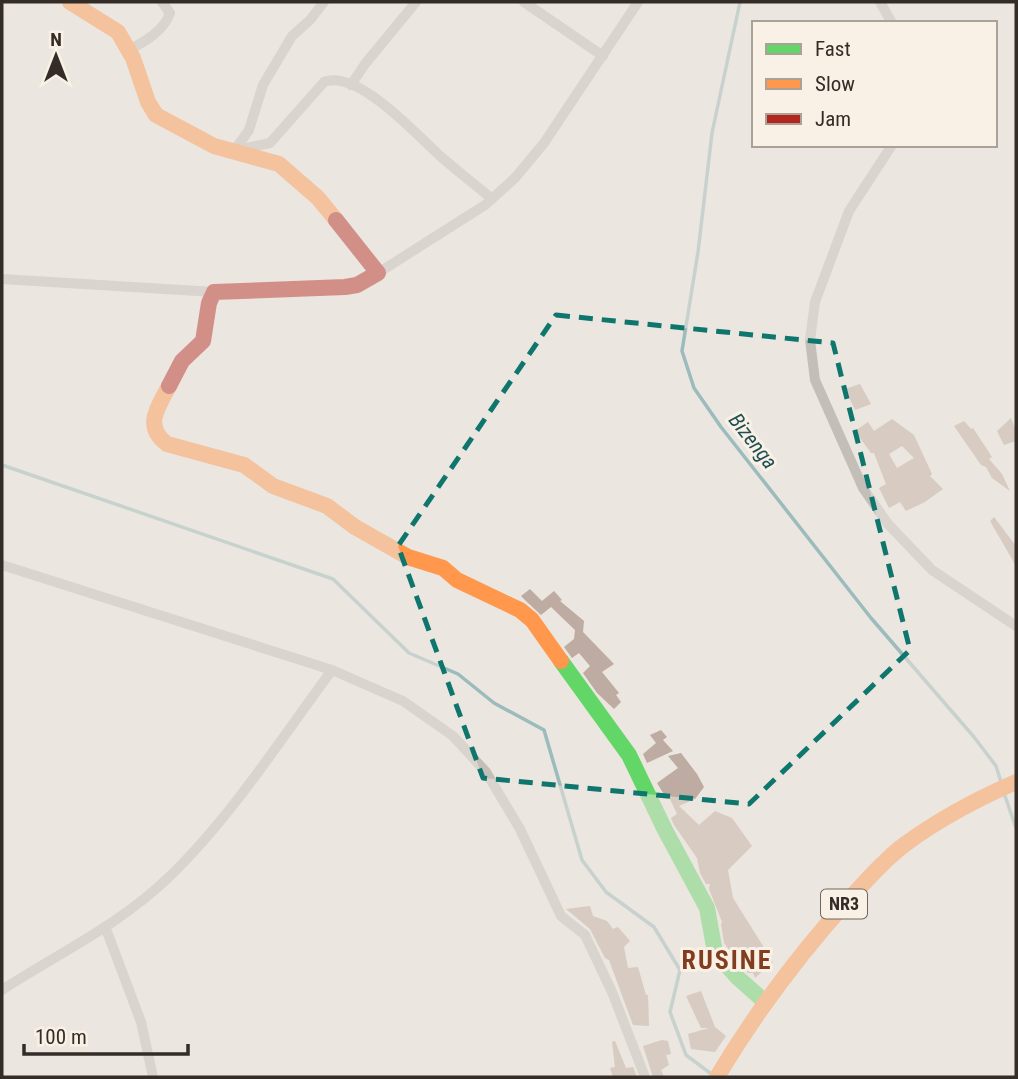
<svg xmlns="http://www.w3.org/2000/svg" width="1018" height="1079" font-family="'Roboto Condensed',sans-serif">
<rect width="100%" height="100%" fill="#ebe6df"/>
<g fill="none" stroke-linecap="round" stroke-linejoin="round">
<g stroke="#9bbbbc" stroke-width="3.5">
<polyline points="740,2 712,133 698,252 682,351 694,388 721,427 871,618 974,737 996,766 1001,782"/>
<polyline points="2,465 333,579 409,653 458,674 494,703 544,730 582,860 606,892 654,927 680,970 670,1012 686,1055 710,1073"/>
<polyline points="1005,796 1016,828"/>
</g>
</g>
<g fill="#beaba1" fill-rule="evenodd">
<polygon points="860,384 871,404 855,410 845,389"/>
<polygon points="1011,418 1016,431 1016,441 1004,445 997,431"/>
<path d="M 892,419 L 914,435 L 932,474 L 930,476 L 943,489 L 925,502 L 906,511 L 900,502 L 889,508 L 879,488 L 886,484 L 874,453 L 871,453 L 855,431 L 868,422 L 874,431 ZM 902,446 L 914,458 L 897,468 L 889,454 Z"/>
<polygon points="964,421 971,429 973,428 992,457 989,459 1002,474 1010,491 992,478 986,467 981,465 954,426"/>
<polygon points="994,517 1016,546 1016,566 990,521"/>
<polygon points="530,589 542,601 554,591 562,600 560,601 584,621 583,632 614,664 602,672 619,693 616,695 621,702 614,709 597,693 583,673 590,666 579,653 572,658 564,647 574,639 575,630 551,607 541,615 527,602 521,596"/>
<polygon points="661,730 667,737 663,740 673,751 647,763 643,754 656,743 650,735"/>
<polygon points="681,753 697,774 704,787 695,799 679,806 699,825 715,811 732,818 752,846 728,870 733,898 773,962 755,978 753,973 748,973 744,970 724,943 721,924 722,922 709,889 710,884 706,884 700,873 697,858 674,825 671,818 677,814 668,795 665,796 657,783 678,768 668,756"/>
<polygon points="590,906 593,916 607,921 613,929 618,927 630,941 624,947 628,968 638,967 646,995 648,995 649,1026 633,1025 609,960 605,958 590,929 566,909"/>
<polygon points="701,991 715,1027 726,1036 715,1052 691,1049 688,1034 709,1028 701,1028 686,996"/>
<polygon points="662,1040 668,1041 671,1054 666,1055 669,1065 661,1070 664,1077 653,1077 643,1046"/>
<polygon points="615,1041 626,1068 633,1067 637,1077 613,1077 610,1068 615,1067 612,1042"/>
</g>
<g fill="none" stroke-linecap="round" stroke-linejoin="round">
<g stroke="#c4beb8" stroke-width="10">
<polyline points="524,2 603,56"/>
<polyline points="880,2 892,23"/>
<path d="M 129,50 C 144,42 164,31 170,13 L 162,2"/>
<polyline points="351,85 365,64 416,2"/>
<polyline points="892,145 849,211 815,302 810,340 815,380 863,488 888,524 932,570 1016,626"/>
<path d="M 237,150 L 270,143 L 324,82 C 357,69 415,133 438,154 C 456,170 474,184 492,199"/>
<polyline points="234,151 249,130 263,85 292,36 310,20 324,2"/>
<polyline points="378,273 485,205 515,178 544,143 638,2"/>
<polyline points="2,279 214,292"/>
<polyline points="2,565 332,670 403,701 453,736 486,772 520,829 561,916 585,935 612,992 645,1077"/>
<polyline points="106,929 141,1022 153,1077"/>
<path d="M 2,990 C 59,953 121,924 170,876 C 231,817 281,739 332,670"/>
</g>
<polyline stroke="#63d668" stroke-width="16" points="561,661 629,755 665,830 707,908 715,952 737,977 764,1001"/>
<g stroke="#ff974d" stroke-width="16">
<polyline points="70,2 118,32 133,58 148,102 156,115 214,146 279,164 318,198 336,220"/>
<path d="M 169,386 C 158,407 143,426 167,444 L 244,465 L 273,486 L 327,506 L 355,527 L 408,557 L 443,568 L 457,580 L 520,610 L 532,620 L 561,661"/>
<path d="M 717,1077 C 756,1012 800,953 851,897 C 868,879 884,860 904,845 C 939,819 977,799 1016,782"/>
</g>
<polyline stroke="#b3261e" stroke-width="16" points="169,386 182,361 203,341 209,303 214,292 345,287 357,285 378,273 336,220"/>
</g>
<path d="M0 0H1018V1079H0ZM 556,315 L 833,343 L 910,650 L 749,804 L 483,778 L 398,546 Z" fill="#ebe6df" fill-opacity=".55" fill-rule="evenodd"/>
<path fill="none" stroke="#0f766e" stroke-width="5" stroke-dasharray="14 9" stroke-linejoin="round" d="M 556,315 L 833,343 L 910,650 L 749,804 L 483,778 L 398,546 Z"/>
<g text-anchor="middle" stroke-width="6" stroke-linejoin="round" paint-order="stroke">
<rect fill="#f9f1e5" stroke="#6f675f" stroke-width="2" x="821" y="889.5" width="46" height="29" rx="5"/>
<g font-size="18" font-weight="bold" fill="#342c26">
<text x="844" y="910">NR3</text>
</g>
<g font-size="21" font-style="italic" fill="#1d4f55" stroke="#f9f1e5">
<text transform="translate(753 441) rotate(52)" y="7">Bizenga</text>
</g>
<g font-size="26" font-weight="bold" letter-spacing="2" fill="#823d21" stroke="#f9f1e5">
<text x="727" y="969">RUSINE</text>
</g>
</g>
<rect width="1018" height="1079" fill="none" stroke="#342c26" stroke-width="7"/>
<rect x="752" y="21" width="245" height="126" fill="#f9f1e5" stroke="#aaa299" stroke-width="2"/>
<rect x="766" y="44" width="35" height="10" fill="#63d668" stroke="#aaa299" stroke-width="2"/>
<text x="815" y="56" font-size="21" fill="#342c26">Fast</text>
<rect x="766" y="79" width="35" height="10" fill="#ff974d" stroke="#aaa299" stroke-width="2"/>
<text x="815" y="91" font-size="21" fill="#342c26">Slow</text>
<rect x="766" y="114" width="35" height="10" fill="#b3261e" stroke="#aaa299" stroke-width="2"/>
<text x="815" y="126" font-size="21" fill="#342c26">Jam</text>
<g transform="translate(56 56)" stroke="#f9f1e5" stroke-width="5" paint-order="stroke">
<path d="M0-5L12 26L0 18L-12 26Z" fill="#342c26"/>
<text y="-10" font-size="19" font-weight="bold" text-anchor="middle" fill="#342c26">N</text>
</g>
<path d="M24 1044v10h164v-10" fill="none" stroke="#342c26" stroke-width="3.5"/>
<text x="35" y="1044" font-size="21" fill="#342c26" stroke="#f9f1e5" stroke-width="5" paint-order="stroke">100 m</text>
</svg>
